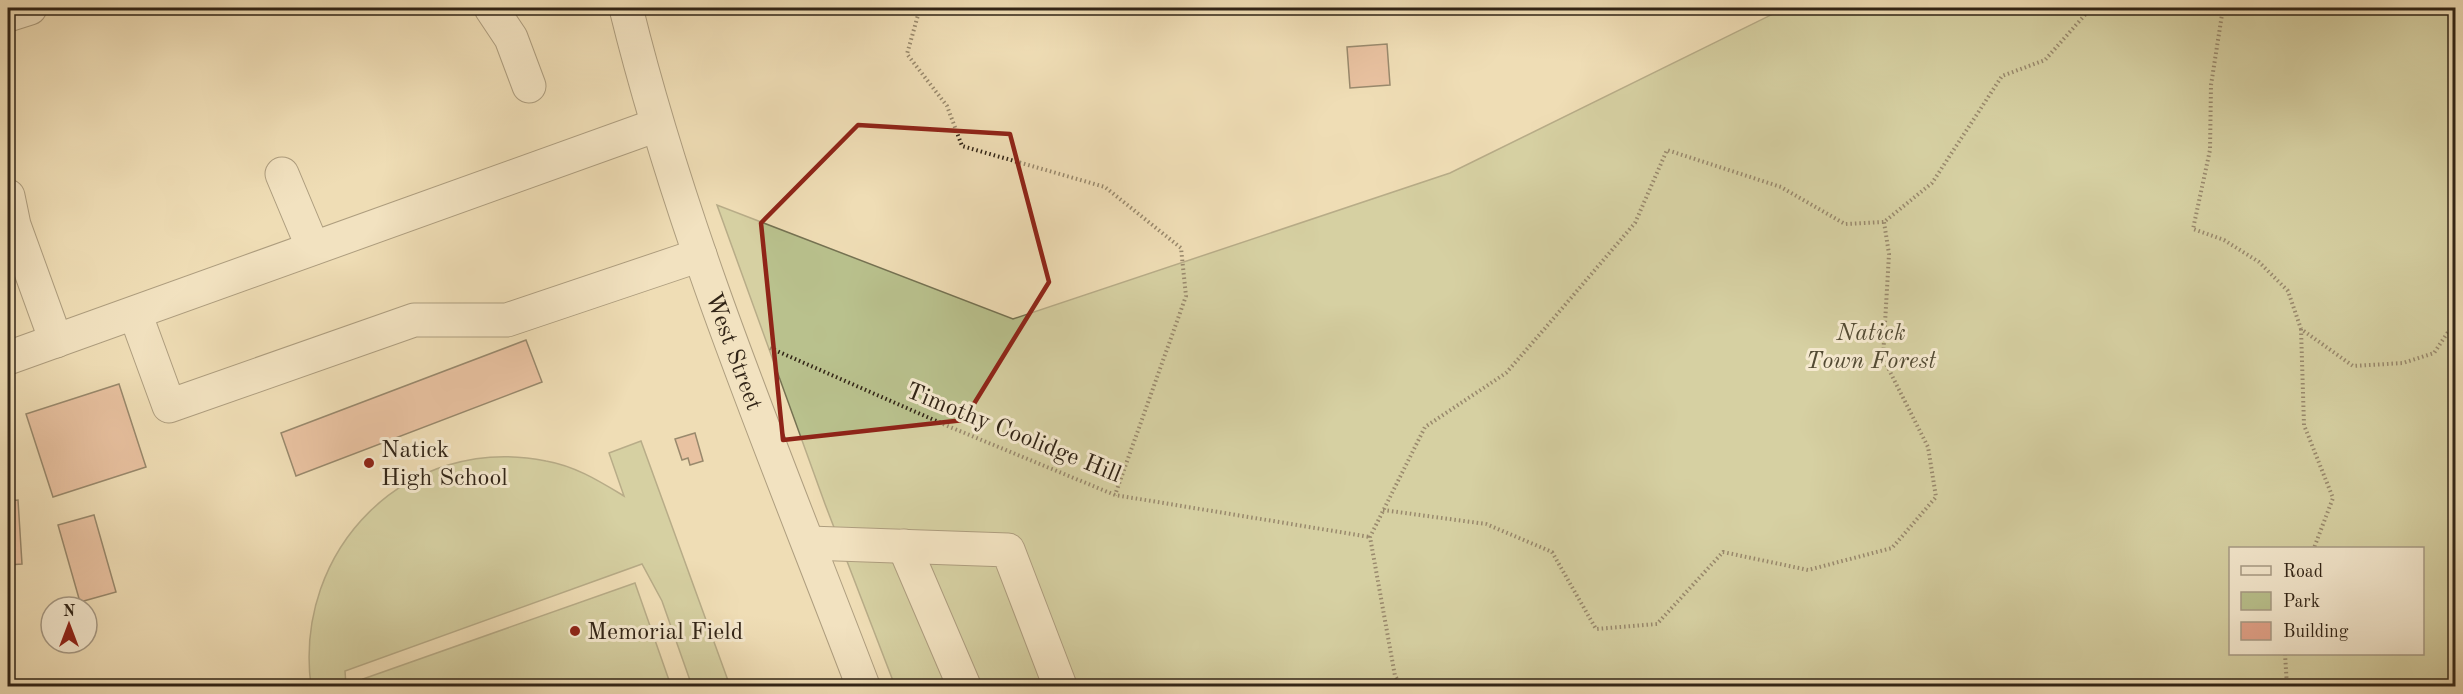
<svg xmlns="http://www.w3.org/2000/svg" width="2463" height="694" font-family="'Old Standard TT',serif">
<rect width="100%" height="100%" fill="#efddb5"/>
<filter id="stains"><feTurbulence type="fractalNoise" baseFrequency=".00333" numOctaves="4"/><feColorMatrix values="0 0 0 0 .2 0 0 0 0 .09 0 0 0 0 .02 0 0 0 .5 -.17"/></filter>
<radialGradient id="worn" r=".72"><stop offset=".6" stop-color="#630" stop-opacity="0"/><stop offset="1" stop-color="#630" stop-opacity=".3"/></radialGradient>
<g fill="#b9c18d" stroke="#757252" stroke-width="1.5" fill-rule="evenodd">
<path d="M 1785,8 L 2455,8 L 2455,686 L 895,686 L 825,504 L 717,205 L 1013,319 L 1450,173 ZM 2230,548 L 2422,548 L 2422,654 L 2230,654 Z"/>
<path d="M 641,441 L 730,686 L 692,686 L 662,601 L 642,564 L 345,671 L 346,686 L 311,686 C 293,549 407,433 546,461 C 575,466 599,481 624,496 L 609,453 Z"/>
<polygon points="635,583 671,686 366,686 363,679"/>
</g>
<g fill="#e3a38a" stroke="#312416" stroke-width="1.5">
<polygon points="1387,44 1390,85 1350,88 1347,47"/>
<polygon points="526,340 542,382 296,476 281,433"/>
<polygon points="119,384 146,467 53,497 26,414"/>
<polygon points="695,433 703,461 690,465 688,458 682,460 675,439"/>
<polygon points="18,500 22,564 8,565 8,501"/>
<polygon points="94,515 116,592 80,602 58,525"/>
</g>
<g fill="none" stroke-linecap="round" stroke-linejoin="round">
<g stroke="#60523e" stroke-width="35">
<g id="minor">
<polyline points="491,8 511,38 529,86"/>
<path id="s1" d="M 626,8 C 683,240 778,463 863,686"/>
<polyline points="8,15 30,8"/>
<polyline points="282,174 313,248"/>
<polyline points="8,196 14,225 56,341"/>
<polyline points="135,313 169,406 414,320 507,320 700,255"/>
<polyline points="8,358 657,125"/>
<polyline points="809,543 1008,550 1060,686"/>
<polyline points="904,546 964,686"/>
</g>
</g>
<g stroke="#312416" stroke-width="4" stroke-dasharray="1.5 3" stroke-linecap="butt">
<polyline points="920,8 907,54 947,106 962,146 1105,187 1181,248 1186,296 1115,495"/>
<polyline points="2223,8 2211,85 2210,150 2193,229 2224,240 2259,262 2288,291 2301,329 2353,366 2403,363 2434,353 2456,320"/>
<polyline points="2301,329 2304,425 2333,498 2314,548"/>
<polyline points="770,348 950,427 1115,495 1370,537"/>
<polyline points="1383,510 1486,524 1552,552 1596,629 1657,624 1723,552 1808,570 1892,548 1936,497 1928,447 1883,358 1889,254 1884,222"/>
<polyline points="2285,654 2287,686"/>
<polyline points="1402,686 1395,676 1370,537 1425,427 1506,373 1547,326 1635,223 1667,150 1781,187 1845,224 1884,222 1932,183 2002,76 2045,60 2091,8"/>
</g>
<use href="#minor" stroke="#f5e9cf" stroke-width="33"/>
</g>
<path d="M0 0H2463V694H0ZM 858,125 L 1010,134 L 1049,282 L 964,420 L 783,440 L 761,223 Z" fill="#efddb5" fill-opacity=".55" fill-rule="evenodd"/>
<path fill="none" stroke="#8f2418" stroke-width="4.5" stroke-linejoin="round" d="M 858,125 L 1010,134 L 1049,282 L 964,420 L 783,440 L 761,223 Z"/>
<g fill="#8f2418" stroke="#f5e9cf" stroke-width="2">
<circle cx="369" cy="463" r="6"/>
<circle cx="575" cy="631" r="6"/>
</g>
<g text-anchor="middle" stroke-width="6" stroke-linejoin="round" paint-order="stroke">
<g font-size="24" font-style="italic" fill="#534b34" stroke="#f5e9cf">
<text x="1871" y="340">Natick<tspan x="1871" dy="28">Town Forest</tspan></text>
</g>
<g font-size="24" fill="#312416" stroke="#f5e9cf">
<text dy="8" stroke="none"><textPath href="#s1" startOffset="360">West Street</textPath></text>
<text transform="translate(1014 432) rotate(22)" y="8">Timothy Coolidge Hill</text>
</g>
<g font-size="24" fill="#312416" stroke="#f5e9cf" text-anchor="start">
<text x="381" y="457">Natick<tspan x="381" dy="28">High School</tspan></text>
<text x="587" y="639">Memorial Field</text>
</g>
</g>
<rect width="2463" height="694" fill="none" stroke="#efddb5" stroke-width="30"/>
<rect x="9" y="9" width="2445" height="676" fill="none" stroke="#312416" stroke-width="3"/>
<rect x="15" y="15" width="2433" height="664" fill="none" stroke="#312416" stroke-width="1.5"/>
<rect x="2229" y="547" width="195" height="108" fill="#f5e9cf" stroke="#a79a85" stroke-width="1.5"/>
<rect x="2241" y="566" width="30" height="9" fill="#f5e9cf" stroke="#a79a85" stroke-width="1.5"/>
<text x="2283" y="577" font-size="18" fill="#312416">Road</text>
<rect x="2241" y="592" width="30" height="18" fill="#b9c18d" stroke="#a79a85" stroke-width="1.5"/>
<text x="2283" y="607" font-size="18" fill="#312416">Park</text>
<rect x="2241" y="622" width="30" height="18" fill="#e3a38a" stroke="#a79a85" stroke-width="1.5"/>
<text x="2283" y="637" font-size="18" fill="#312416">Building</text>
<g transform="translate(69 625)"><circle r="28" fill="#f5e9cf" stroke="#a79a85" stroke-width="1.5"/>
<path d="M0-4.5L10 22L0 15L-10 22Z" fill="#8f2418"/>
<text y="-9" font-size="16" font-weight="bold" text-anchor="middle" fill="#312416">N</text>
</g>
<rect width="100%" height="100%" filter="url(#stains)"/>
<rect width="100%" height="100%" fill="url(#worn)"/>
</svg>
